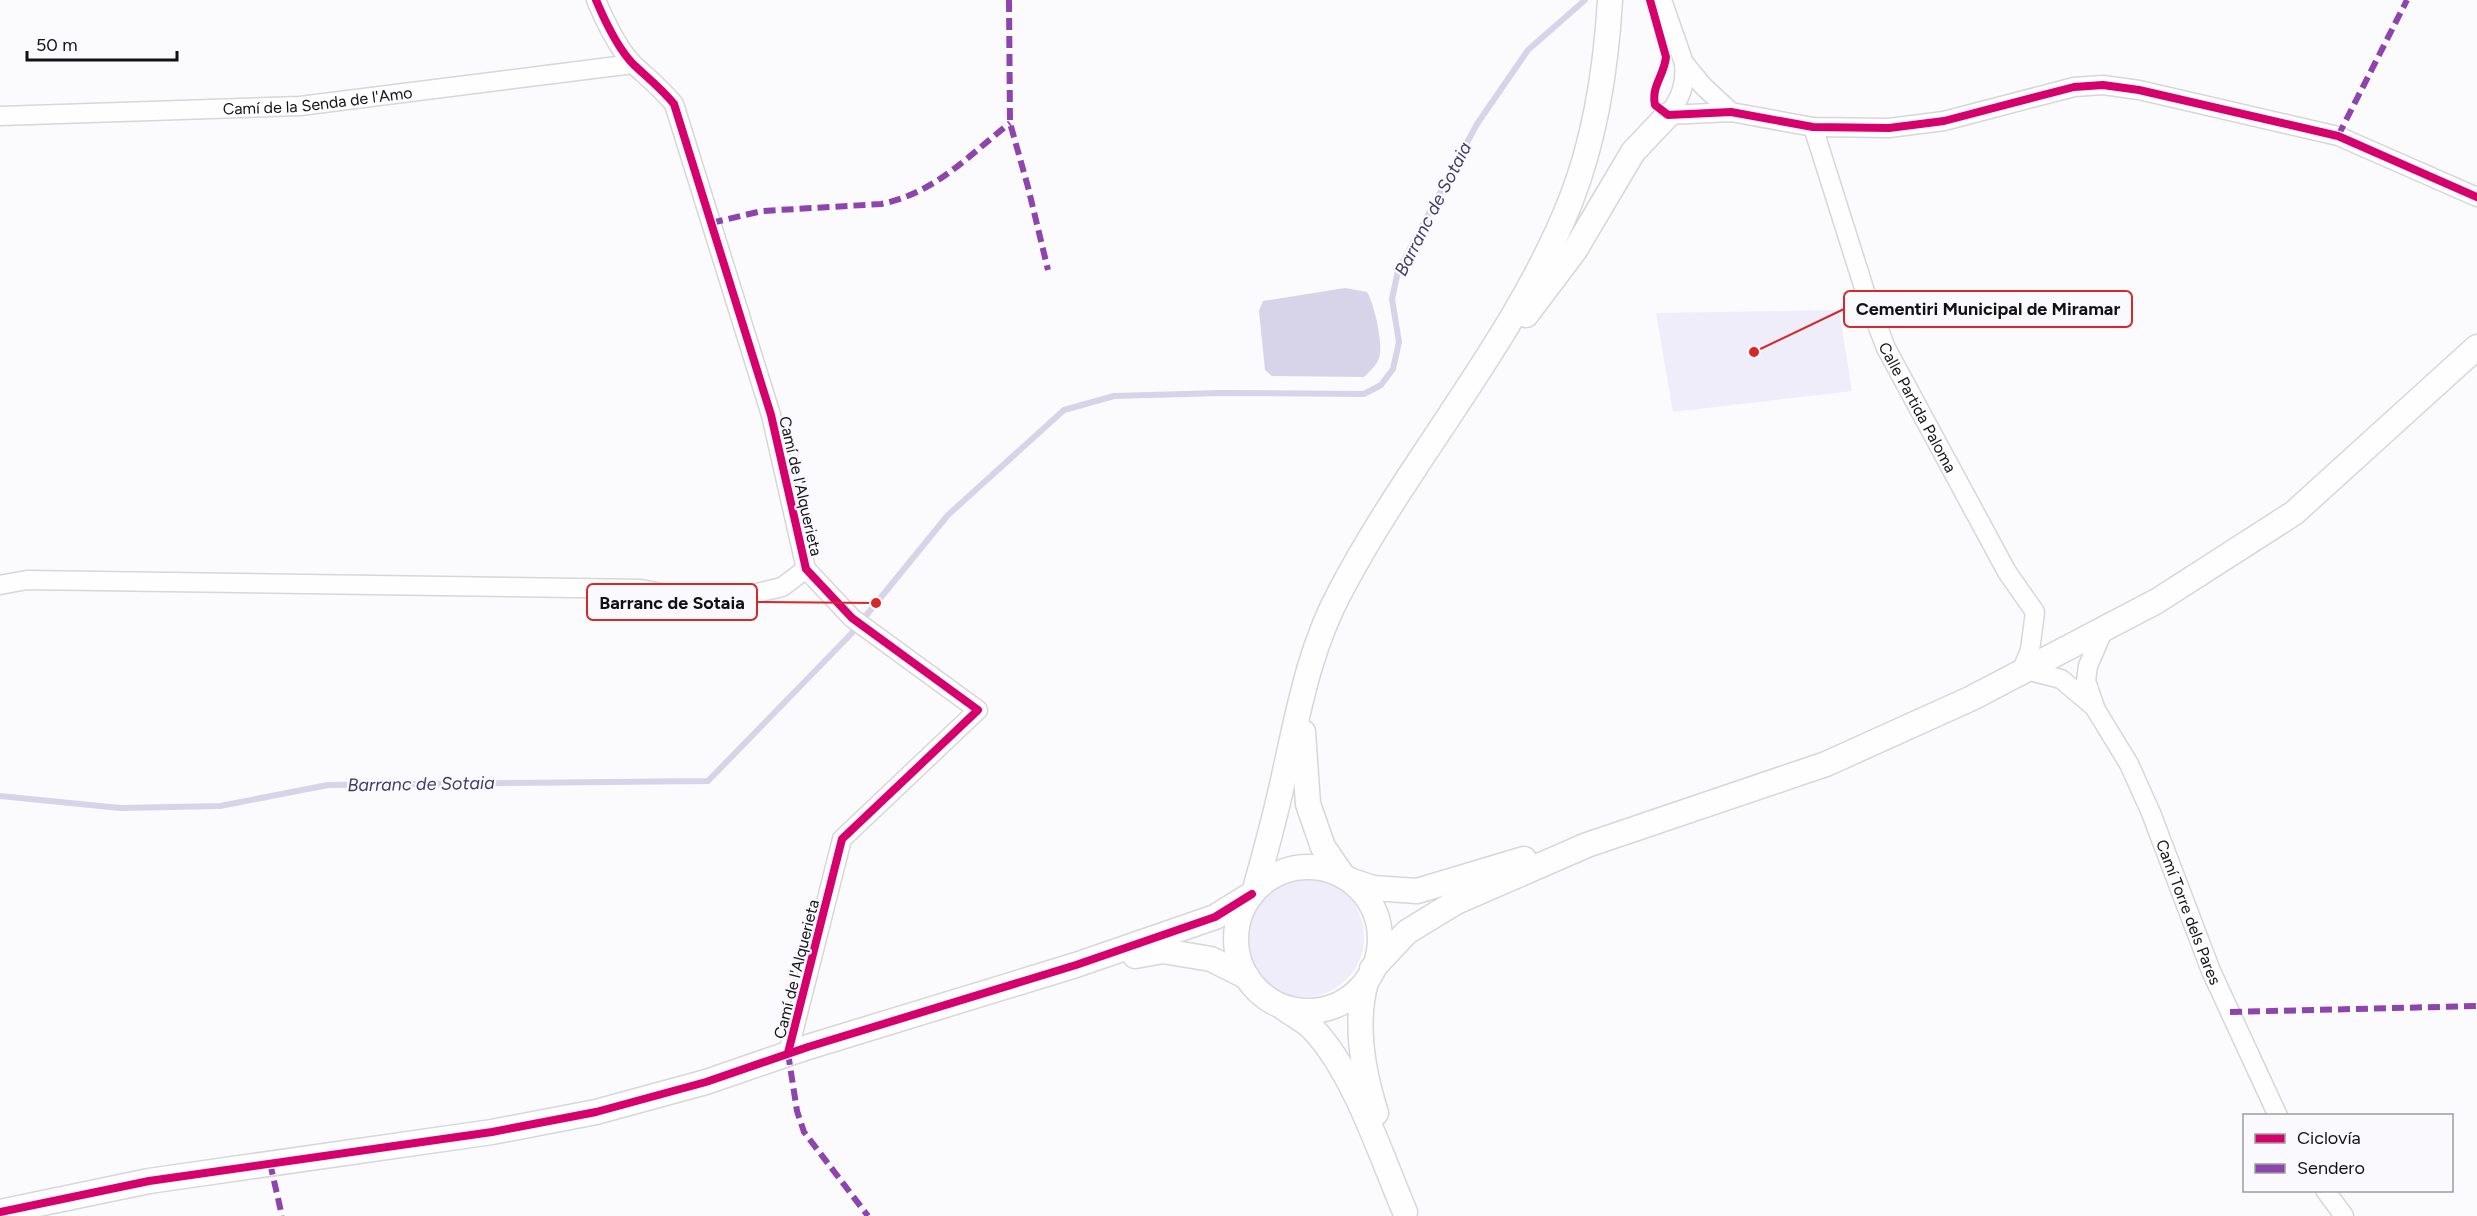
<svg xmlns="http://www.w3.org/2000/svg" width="2477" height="1216" font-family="Figtree,sans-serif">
<rect width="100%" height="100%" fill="#fbfafd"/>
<g fill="#efedfa">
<polygon points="1839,310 1852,391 1673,412 1656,313"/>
<circle cx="1304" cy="937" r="60"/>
</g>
<path fill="#d7d4e9" d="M 1345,288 L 1367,292 C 1374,303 1382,339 1380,353 C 1379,364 1371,370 1364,377 L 1272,376 L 1265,370 L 1259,311 L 1263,301 Z"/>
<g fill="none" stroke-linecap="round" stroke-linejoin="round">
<polyline stroke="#d7d4e9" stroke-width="6" points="0,796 120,808 220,806 328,785 708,781 851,634 948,515 1064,410 1114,396 1221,393 1364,394 1381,385 1393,369 1399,342 1392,299 1398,271 1477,124 1528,50 1585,0"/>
<g stroke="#d7d6d9" stroke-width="21">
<g id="street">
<path d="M 596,0 C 604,19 619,50 634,65 C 648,78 662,89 674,104 L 771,415 L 806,569 L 852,618 L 978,710 L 842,839 L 788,1053"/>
<path d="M 1662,0 L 1684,63 C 1686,84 1681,98 1668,115"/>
<polyline points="1684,63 1703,86 1731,112"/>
<polyline points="1668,115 1731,112 1813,127 1889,128 1944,121 2074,87 2103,85 2139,90 2338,136 2477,197"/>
<path id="s1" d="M 0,116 L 300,106 L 633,64"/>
<path id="s2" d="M 1813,127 L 1869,304 L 1886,348 L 2007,572 L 2035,612 L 2030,650 L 2021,672"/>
<polyline points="0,585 27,580 641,589 687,598 749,595 782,587 806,569"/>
<path id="s3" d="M 2104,629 L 2088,666 L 2086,681 L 2096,710 L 2129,764 L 2151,813 L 2211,971 L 2278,1116"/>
<polyline points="2026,670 2061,679 2093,706"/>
<polyline points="2325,1190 2344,1216"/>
</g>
</g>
<g stroke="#d7d6d9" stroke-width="27">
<g id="secondary">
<polyline points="1526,315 1575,250 1633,152 1668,115"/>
<polyline points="1303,732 1308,804 1323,847 1343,876"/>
<circle cx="1308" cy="939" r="72"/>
<polyline points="1352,881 1373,888 1417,891 1524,859"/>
<path d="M 1255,889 C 1266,850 1277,810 1285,771 C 1299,708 1310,647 1341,590 C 1411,457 1515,341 1571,200 C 1596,136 1606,69 1610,0"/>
<polyline points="1135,956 1163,951 1211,959 1247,977"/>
<polyline points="1372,969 1407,932 1456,902 1587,845 1826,764 1972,698 2157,601 2294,513 2477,347"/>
<path d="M 1366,982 C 1354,1025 1363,1072 1376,1113"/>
<path d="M 1284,1008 C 1293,1015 1306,1021 1314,1030 C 1355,1074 1381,1156 1405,1212"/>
<polyline points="0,1212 149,1181 492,1132 596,1112 706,1082 808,1047 1076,965 1215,917 1252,894"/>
</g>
</g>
<use href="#street" stroke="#fefeff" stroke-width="18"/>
<use href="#secondary" stroke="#fefeff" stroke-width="24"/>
<g stroke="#8e44ad" stroke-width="6" stroke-dasharray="12 6" stroke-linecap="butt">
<polyline points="1009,0 1010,123 1028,187 1048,270"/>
<polyline points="2338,136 2407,0"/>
<path d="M 711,223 L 762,211 L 881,204 C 935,193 967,157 1010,123"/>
<polyline points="2230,1012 2477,1006"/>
<polyline points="788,1053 797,1111 804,1132 868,1216"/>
<polyline points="270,1163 282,1216"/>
</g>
<g stroke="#faf9fe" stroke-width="11">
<g id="cycleway">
<path d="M 596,0 C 604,19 619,50 634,65 C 648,78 662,89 674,104 L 771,415 L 806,569 L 852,618 L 978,710 L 842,839 L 788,1053"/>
<path d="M 1650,0 L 1666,57 C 1664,76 1651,86 1655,105 L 1668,115 L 1731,112 L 1813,127 L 1889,128 L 1944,121 L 2074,87 L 2103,85 L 2139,90 L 2338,136 L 2477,197"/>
<polyline points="0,1212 149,1181 492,1132 596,1112 706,1082 808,1047 1076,965 1215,917 1252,894"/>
</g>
</g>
<use href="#cycleway" stroke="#d6006c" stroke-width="8"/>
</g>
<g text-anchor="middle" stroke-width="4.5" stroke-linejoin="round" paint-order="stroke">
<g font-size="16" fill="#121113" stroke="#faf9fe">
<text dy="6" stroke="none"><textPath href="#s1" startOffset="318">Camí de la Senda de l'Amo</textPath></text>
<text dy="6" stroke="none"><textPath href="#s2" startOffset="300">Calle Partida Paloma</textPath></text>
<text transform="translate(801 486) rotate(77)" y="6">Camí de l'Alquerieta</text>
<text dy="6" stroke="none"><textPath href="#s3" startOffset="309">Camí Torre dels Pares</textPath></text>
<text transform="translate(796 969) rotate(-76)" y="6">Camí de l'Alquerieta</text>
</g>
<g font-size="18" font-style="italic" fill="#423a64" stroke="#faf9fe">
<text transform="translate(1433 209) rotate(-63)" y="6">Barranc de Sotaia</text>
<text transform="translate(421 784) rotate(-1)" y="6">Barranc de Sotaia</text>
</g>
</g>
<path fill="none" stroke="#d62828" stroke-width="2" d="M1754 352L1844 309M876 603L757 602"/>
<g fill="#d62828" stroke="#faf9fe" stroke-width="2">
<circle cx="1754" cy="352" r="6"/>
<circle cx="876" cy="603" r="6"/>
</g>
<g fill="#faf9fe" stroke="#d62828" stroke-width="2">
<rect x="1844" y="291" width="288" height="36" rx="6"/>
<rect x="587" y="584" width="170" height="36" rx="6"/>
</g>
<g font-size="18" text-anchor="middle" font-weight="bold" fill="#121113">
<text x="1988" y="315">Cementiri Municipal de Miramar</text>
<text x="672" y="609">Barranc de Sotaia</text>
</g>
<rect x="2243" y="1114" width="210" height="78" fill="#faf9fe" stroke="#9d9ca0" stroke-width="1.5"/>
<rect x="2255" y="1134" width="30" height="9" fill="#d6006c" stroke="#9d9ca0" stroke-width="1.5"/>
<text x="2297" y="1144" font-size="18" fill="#121113">Ciclovía</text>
<rect x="2255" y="1164" width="30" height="9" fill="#8e44ad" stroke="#9d9ca0" stroke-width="1.5"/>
<text x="2297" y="1174" font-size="18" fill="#121113">Sendero</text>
<path d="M27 51v9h150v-9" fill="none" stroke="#121113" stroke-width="3"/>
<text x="36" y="51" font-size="18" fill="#121113" stroke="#faf9fe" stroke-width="4.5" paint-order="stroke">50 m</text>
</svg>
